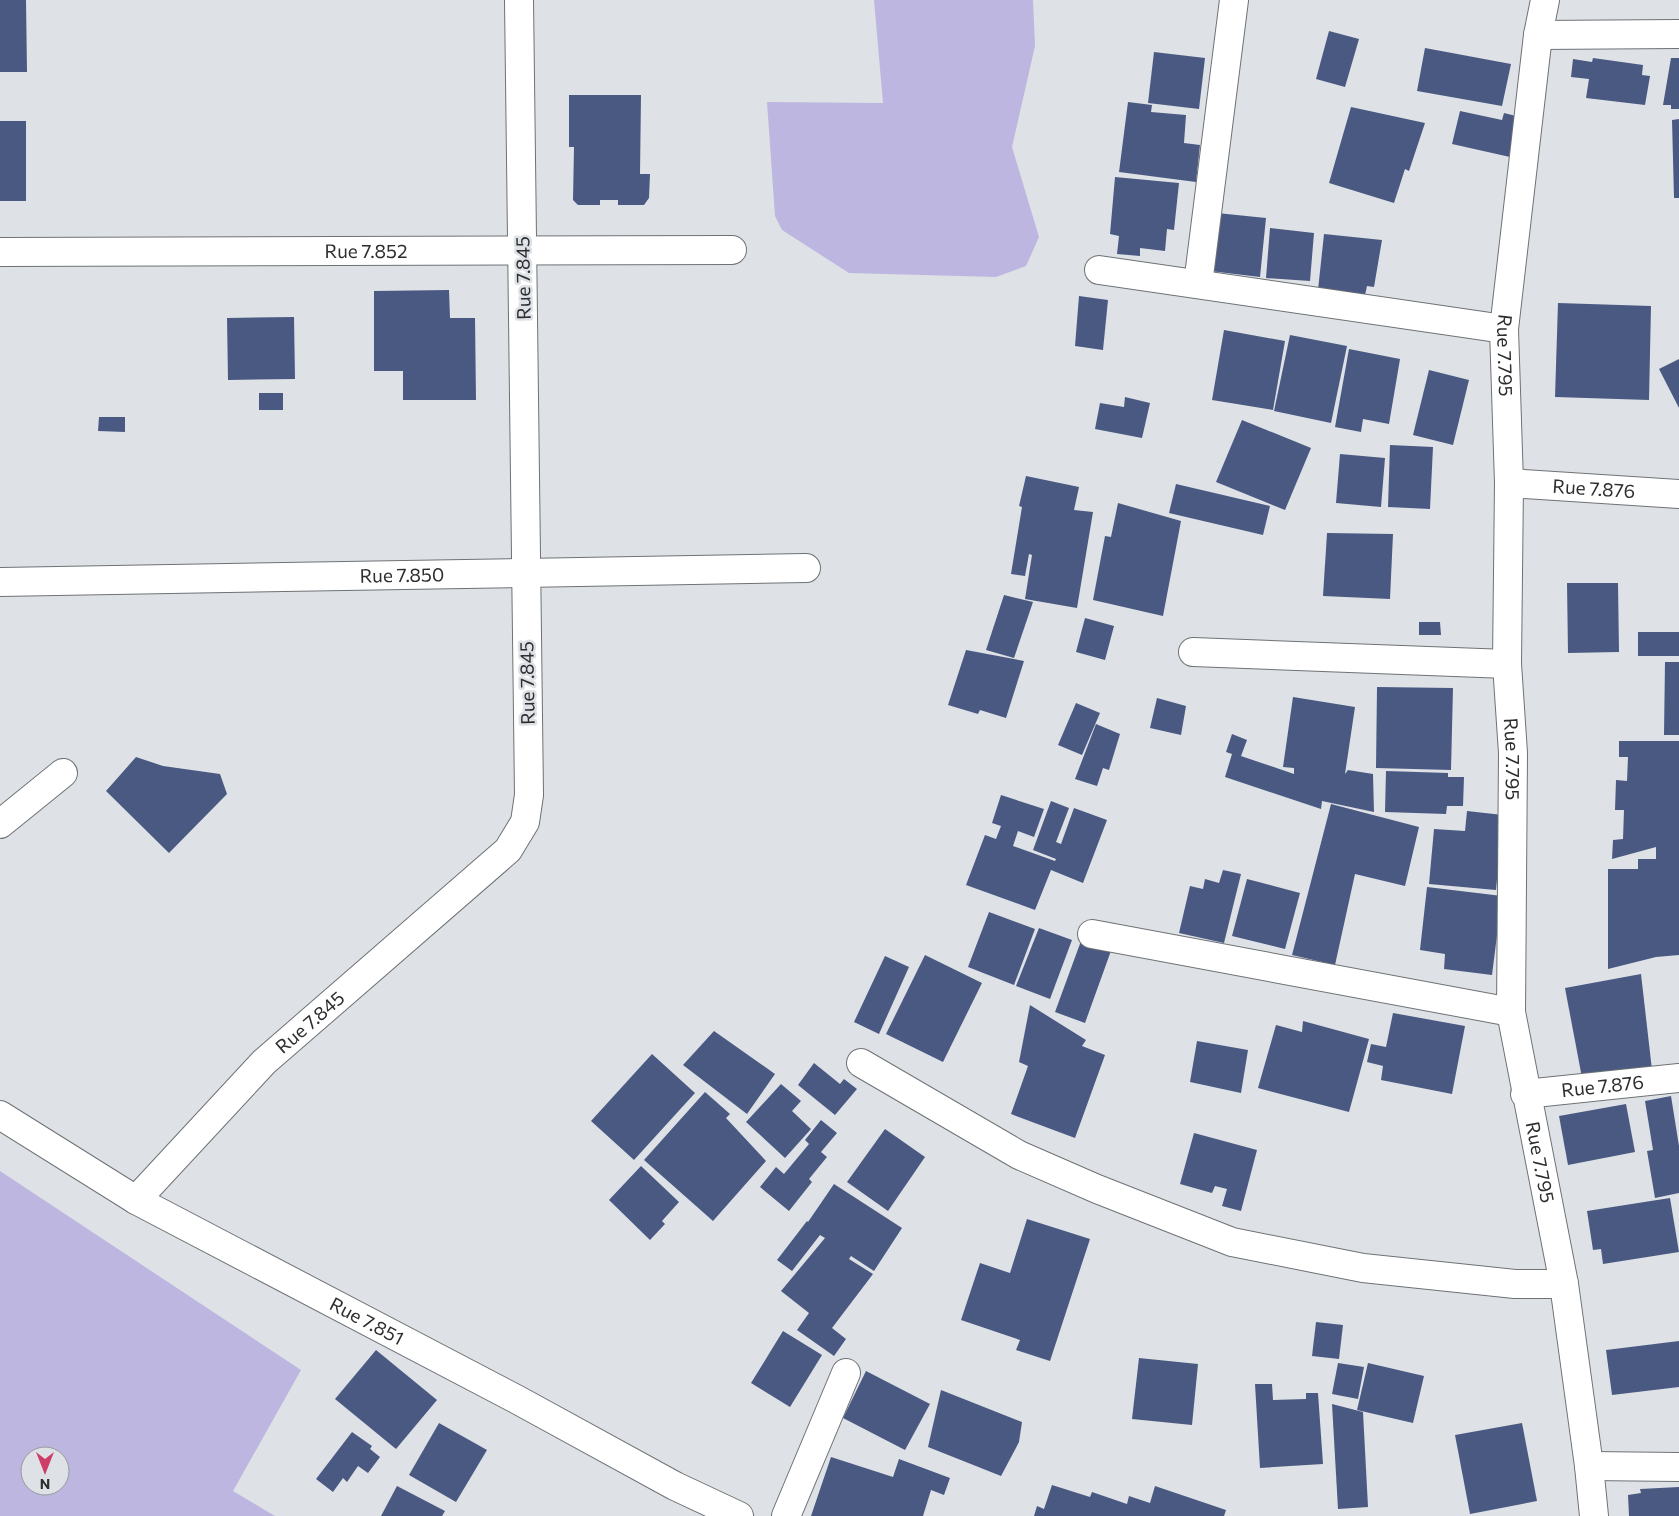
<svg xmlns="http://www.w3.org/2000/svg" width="1679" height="1516" font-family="Commissioner,sans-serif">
<rect width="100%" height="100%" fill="#dee2e6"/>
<g fill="#bdb6e0" fill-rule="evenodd">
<polygon points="874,0 1033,0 1035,46 1012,147 1039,237 1026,266 996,277 849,273 782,230 775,216 767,102 883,103"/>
<path d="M 0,1171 L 301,1370 L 233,1491 L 275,1516 L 0,1516 ZM 30,1456 L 60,1456 L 60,1486 L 30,1486 Z"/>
</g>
<g fill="#4a5982">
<polygon points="0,0 26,0 27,72 0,72"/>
<polygon points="1329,31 1359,39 1345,87 1316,79"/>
<polygon points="1425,48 1511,64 1502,106 1417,91"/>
<polygon points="1154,52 1205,58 1199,109 1148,103"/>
<polygon points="1593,58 1643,65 1642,75 1650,76 1645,105 1586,98 1589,79 1571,77 1573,59 1592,62"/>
<polygon points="1671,58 1679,58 1679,109 1671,109 1671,105 1663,105"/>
<polygon points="569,95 641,95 640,174 650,174 649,198 644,205 618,205 618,200 600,200 600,205 578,205 573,200 574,147 569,147"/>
<polygon points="1128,102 1152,105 1151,112 1186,115 1184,143 1200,145 1196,182 1119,172"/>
<polygon points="1351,107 1425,123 1409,171 1405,169 1394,203 1329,183"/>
<polygon points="1460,111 1502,120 1504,113 1520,117 1510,157 1452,144"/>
<polygon points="1679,119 1679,198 1674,198 1672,120"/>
<rect x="0" y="121" width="26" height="80"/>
<polygon points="1115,177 1179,183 1174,230 1167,229 1165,251 1140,248 1140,256 1117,254 1119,236 1110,234"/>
<polygon points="1217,213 1266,218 1260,277 1210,271"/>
<polygon points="1270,228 1314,233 1310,281 1266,278"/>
<polygon points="1324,234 1382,240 1374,287 1367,286 1365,295 1318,290"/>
<polygon points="449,290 450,318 475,318 476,400 403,400 403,371 374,371 374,291"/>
<polygon points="1079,296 1108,300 1103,350 1075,346"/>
<polygon points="1558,303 1651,306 1649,400 1555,397"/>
<polygon points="294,317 295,379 228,380 227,318"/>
<polygon points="1224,330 1285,341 1273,410 1212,400"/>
<polygon points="1290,335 1347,346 1331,423 1274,411"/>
<polygon points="1349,349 1400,359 1389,424 1363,419 1361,432 1335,427"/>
<polygon points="1679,359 1679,408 1659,369"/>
<polygon points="1429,370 1469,380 1453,445 1413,435"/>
<rect x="259" y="393" width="24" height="17"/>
<polygon points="1125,397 1150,403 1142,438 1095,429 1100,403 1124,407"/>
<polygon points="99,417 125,417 125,432 98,431"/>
<polygon points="1242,420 1311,448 1285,510 1216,482"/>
<polygon points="1390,445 1433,447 1430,509 1388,507"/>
<polygon points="1340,454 1385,458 1381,507 1336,503"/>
<polygon points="1026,476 1079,487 1074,510 1093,512 1077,608 1025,599 1032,555 1029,554 1025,576 1011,574 1022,507 1019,506"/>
<polygon points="1176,484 1270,506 1263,535 1169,513"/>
<polygon points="1118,503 1181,521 1163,616 1093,600 1105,536 1111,537"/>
<polygon points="1327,533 1393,534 1390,599 1323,596"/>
<polygon points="1567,583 1618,583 1619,652 1568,653"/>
<polygon points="1004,595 1033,602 1014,658 986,650"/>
<polygon points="1085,618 1114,626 1105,660 1076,652"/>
<polygon points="1419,622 1440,622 1441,635 1419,635"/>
<rect x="1638" y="632" width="41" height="24"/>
<polygon points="966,650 1024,661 1006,718 980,710 978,714 948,705"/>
<polygon points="1665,662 1679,662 1679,735 1664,735"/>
<polygon points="1377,687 1453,688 1451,770 1376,768"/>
<polygon points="1293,697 1355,707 1345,774 1348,770 1373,774 1374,812 1322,801 1321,809 1225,777 1232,754 1226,752 1232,734 1247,740 1241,756 1294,774 1294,768 1283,767"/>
<polygon points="1157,698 1186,706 1181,735 1150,728"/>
<polygon points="1076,703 1100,713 1082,755 1058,745"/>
<polygon points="1096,724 1120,734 1109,770 1103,768 1097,786 1075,779"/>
<polygon points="1619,741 1679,741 1679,955 1656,957 1608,969 1608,869 1638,869 1638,859 1656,859 1656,847 1612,859 1613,840 1623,839 1624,810 1615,810 1616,780 1627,781 1628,757 1619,757"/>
<polygon points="136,757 163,766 220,774 227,794 169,853 106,791"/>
<polygon points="1386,771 1448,773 1448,777 1464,777 1463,806 1447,806 1446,814 1385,812"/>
<polygon points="1001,795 1044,809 1034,837 1018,831 1013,846 1055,861 1056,859 1033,850 1051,801 1069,808 1056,842 1061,844 1074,808 1107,820 1083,883 1051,870 1035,910 966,885 985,835 996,839 1001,826 992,823"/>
<polygon points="1331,804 1419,827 1405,886 1355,874 1335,965 1292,955"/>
<polygon points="1467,811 1503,815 1496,890 1429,884 1434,829 1465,831"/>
<polygon points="1223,870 1241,874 1224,943 1179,933 1190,886 1203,889 1205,879 1219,883"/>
<polygon points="1247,879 1300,893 1285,949 1232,936"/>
<polygon points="1427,887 1502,896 1492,975 1444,969 1445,954 1420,950"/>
<polygon points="989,912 1035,929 1014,985 968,967"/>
<polygon points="1039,928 1072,940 1050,999 1016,986"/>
<polygon points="1081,941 1112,948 1085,1023 1055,1012"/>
<polygon points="925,955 982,983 943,1062 886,1034"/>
<polygon points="885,956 909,967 879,1034 854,1022"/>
<polygon points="1641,974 1652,1070 1583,1083 1565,988"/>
<polygon points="1030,1005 1086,1040 1082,1046 1105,1055 1075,1138 1011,1114 1028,1066 1019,1062"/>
<polygon points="1393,1013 1465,1026 1452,1094 1381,1080 1383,1066 1367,1062 1371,1044 1386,1047"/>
<polygon points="1303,1021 1369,1039 1349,1112 1258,1088 1276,1025 1302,1032"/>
<polygon points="714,1031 775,1074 747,1114 683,1065"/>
<polygon points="1197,1041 1248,1050 1241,1093 1190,1082"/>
<polygon points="652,1054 695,1093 634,1160 591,1121"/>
<polygon points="814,1063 840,1084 844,1079 857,1089 835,1115 798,1085"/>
<polygon points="781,1084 801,1101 792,1111 811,1129 785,1158 746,1122"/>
<polygon points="705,1092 730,1114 726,1118 766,1161 713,1221 644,1160"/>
<polygon points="1671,1096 1679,1146 1679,1193 1655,1198 1647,1151 1653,1150 1645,1101"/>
<polygon points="1626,1104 1635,1152 1568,1165 1559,1116"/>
<polygon points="821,1120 837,1133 821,1152 827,1157 809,1179 812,1182 789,1211 760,1187 776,1167 784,1174 809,1144 805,1140"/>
<polygon points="885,1129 925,1157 888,1211 847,1182"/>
<polygon points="1194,1133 1257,1150 1241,1211 1222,1206 1227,1189 1215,1186 1212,1193 1180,1184"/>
<polygon points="641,1166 679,1202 662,1221 665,1224 650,1240 609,1200"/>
<polygon points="834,1184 902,1228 874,1271 851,1256 849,1259 873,1274 832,1328 846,1339 834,1356 797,1330 809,1313 781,1291 825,1238 820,1235 792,1271 777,1260 807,1221 808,1222"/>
<polygon points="1670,1198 1679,1252 1603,1264 1601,1249 1593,1250 1587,1211"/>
<polygon points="1027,1219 1090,1239 1050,1361 1016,1350 1020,1340 961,1320 980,1263 1010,1273"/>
<polygon points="1316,1322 1343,1325 1339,1359 1312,1356"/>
<polygon points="783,1331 822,1355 790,1407 751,1383"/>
<polygon points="1679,1341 1679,1387 1612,1395 1606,1350"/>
<polygon points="376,1350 437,1400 396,1449 335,1399"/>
<polygon points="1139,1358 1198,1364 1192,1425 1132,1419"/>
<polygon points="1338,1363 1364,1367 1358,1399 1332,1394"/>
<polygon points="1368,1363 1424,1376 1413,1423 1357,1410"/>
<polygon points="866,1371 930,1404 905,1450 843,1418"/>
<polygon points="1255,1384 1272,1384 1273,1400 1306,1399 1306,1393 1318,1393 1323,1464 1260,1468"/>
<polygon points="941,1390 1022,1422 1019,1442 1001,1476 928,1447"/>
<polygon points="1332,1404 1363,1412 1368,1507 1338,1509"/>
<polygon points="439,1423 487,1450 456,1502 409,1475"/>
<polygon points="1522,1423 1537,1501 1470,1514 1455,1435"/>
<polygon points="352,1432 372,1446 370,1449 380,1457 368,1473 358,1466 347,1482 343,1478 333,1492 316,1479"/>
<polygon points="831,1457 893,1477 899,1459 950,1478 944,1495 931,1490 923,1516 811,1516"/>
<polygon points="1052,1485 1090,1497 1092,1492 1127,1504 1129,1496 1150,1503 1155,1486 1226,1510 1224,1516 1034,1516 1037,1506 1044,1509"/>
<polygon points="397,1486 445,1511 442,1516 381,1516"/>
<polygon points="1679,1487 1679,1516 1629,1516 1628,1495 1641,1493 1640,1489"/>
</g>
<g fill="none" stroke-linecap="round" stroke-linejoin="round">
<g stroke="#6e7275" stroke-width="30">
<g id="minor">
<path id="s1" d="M 1545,0 L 1538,35 L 1504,329 L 1509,483 L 1507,664 L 1513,753 L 1511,1012 L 1564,1284 L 1589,1466 L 1594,1516"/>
<polyline points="1538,35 1679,34"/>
<path id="s2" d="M 0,252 L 732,250"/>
<polyline points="1099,270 1504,329"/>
<polyline points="1198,284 1234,0"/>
<path id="s3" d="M 1509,483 L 1679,494"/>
<path id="s4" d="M 0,582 L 806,568"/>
<polyline points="1193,652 1507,664"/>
<polyline points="0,824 63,773"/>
<polyline points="1092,934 1511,1012"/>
<polyline points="861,1063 1019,1155 1097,1189 1232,1242 1363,1268 1515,1284 1564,1284"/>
<path id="s5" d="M 1525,1094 L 1679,1078"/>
<path id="s6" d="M 0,1115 L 136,1200 L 516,1399 L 675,1486 L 739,1516"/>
<path id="s7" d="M 136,1200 L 264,1062 L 508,850 L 525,822 L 529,795 L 519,0"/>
<polyline points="1589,1466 1679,1467"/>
<polyline points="786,1516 846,1373"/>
</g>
</g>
<use href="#minor" stroke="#fff" stroke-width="28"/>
</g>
<g text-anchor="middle" stroke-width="5" stroke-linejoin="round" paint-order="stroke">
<g font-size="19" fill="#2c2e2f" stroke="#dee2e6">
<text dy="7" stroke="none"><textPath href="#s2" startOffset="366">Rue 7.852</textPath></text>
<text transform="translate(523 278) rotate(-91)" y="7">Rue 7.845</text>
<text dy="7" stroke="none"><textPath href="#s1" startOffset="358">Rue 7.795</textPath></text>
<text dy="7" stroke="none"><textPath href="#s3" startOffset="85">Rue 7.876</textPath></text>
<text dy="7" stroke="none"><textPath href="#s4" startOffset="402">Rue 7.850</textPath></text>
<text transform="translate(527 683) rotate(-91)" y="7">Rue 7.845</text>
<text dy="7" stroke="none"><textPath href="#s1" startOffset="762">Rue 7.795</textPath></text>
<text dy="7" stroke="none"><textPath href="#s7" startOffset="249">Rue 7.845</textPath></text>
<text dy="7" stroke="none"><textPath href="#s5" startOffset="78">Rue 7.876</textPath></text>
<text dy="7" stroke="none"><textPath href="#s1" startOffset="1168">Rue 7.795</textPath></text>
<text dy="7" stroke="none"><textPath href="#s6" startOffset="421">Rue 7.851</textPath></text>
</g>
</g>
<g transform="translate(45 1471) rotate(180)"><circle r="24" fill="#dee2e6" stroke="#979a9d"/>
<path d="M0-4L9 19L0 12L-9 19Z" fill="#cc3e68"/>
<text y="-8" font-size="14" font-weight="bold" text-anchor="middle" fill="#2c2e2f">N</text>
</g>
</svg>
